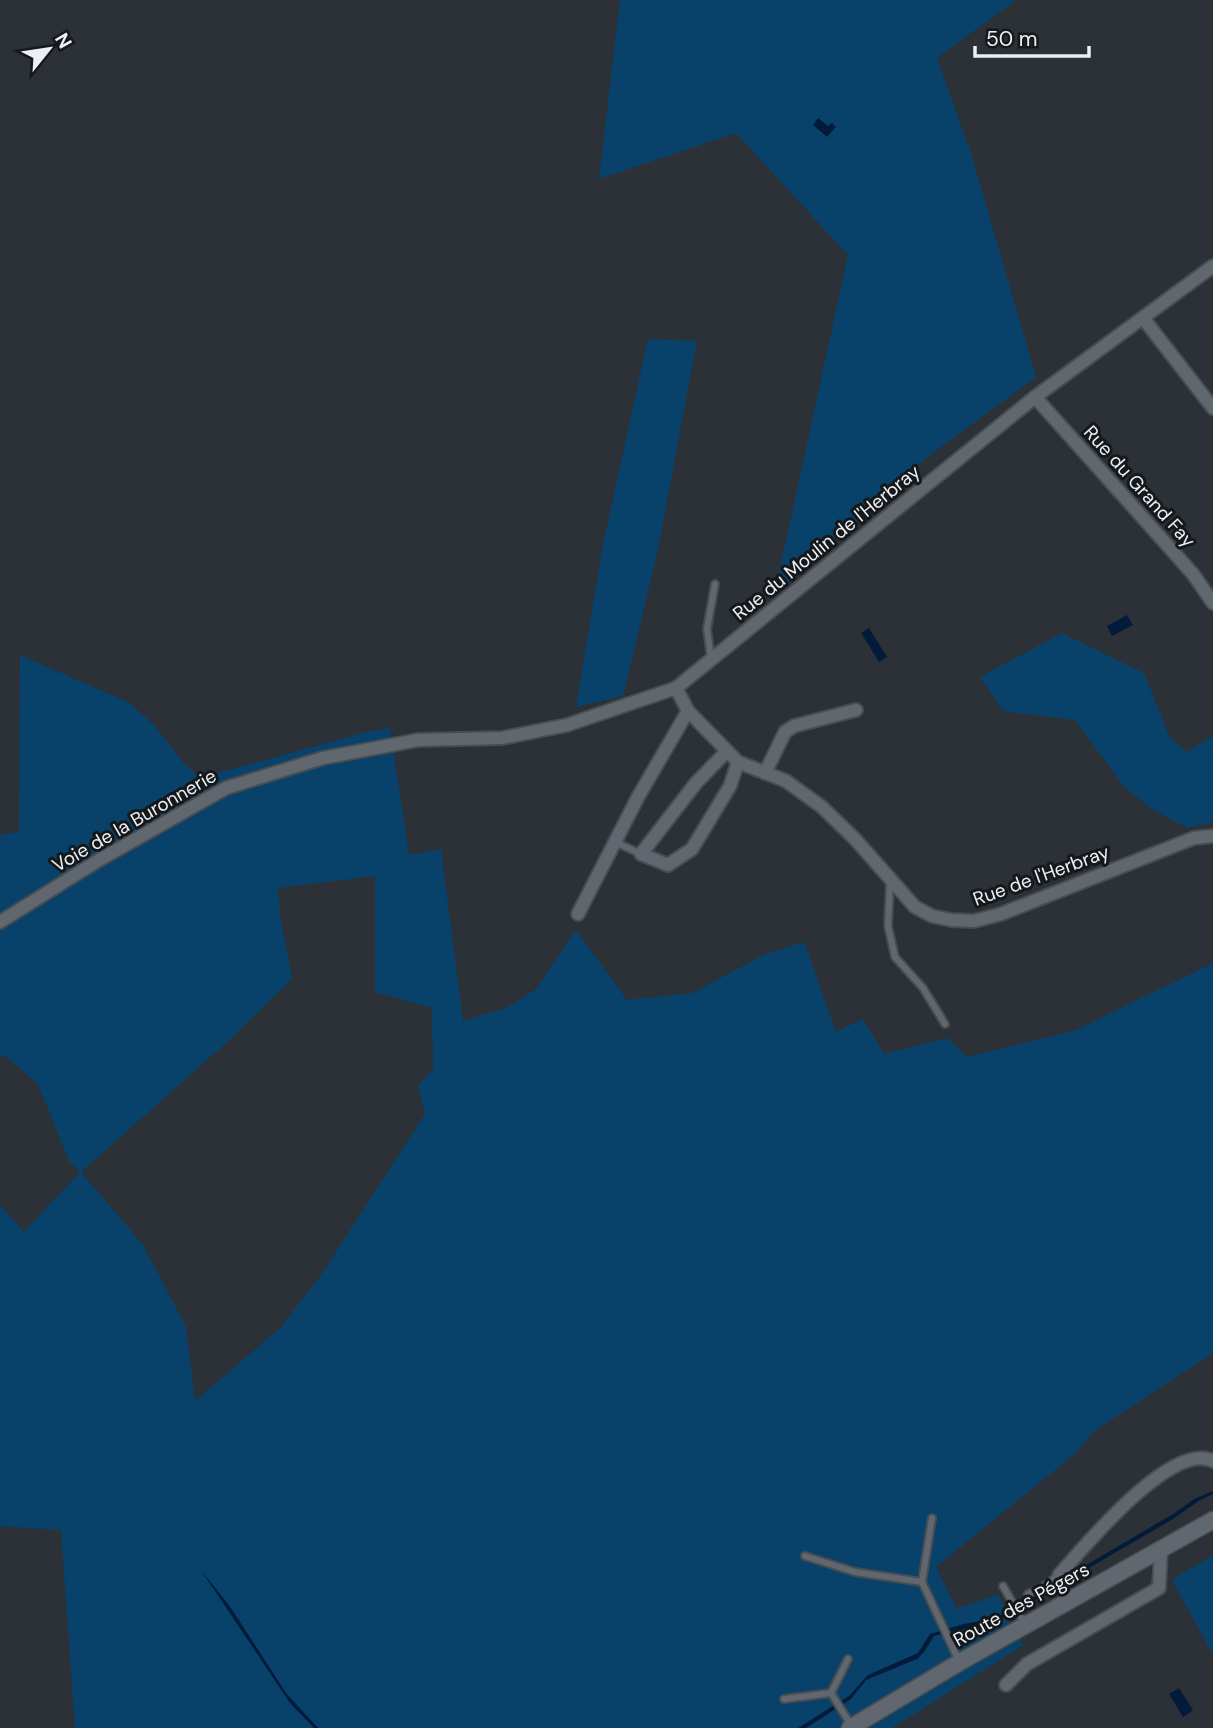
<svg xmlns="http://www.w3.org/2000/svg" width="1213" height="1728" font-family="'DM Sans',sans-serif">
<rect width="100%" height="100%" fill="#2b3137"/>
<g fill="#08426b" fill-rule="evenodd">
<polygon points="620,0 1016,0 937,58 971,153 1036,377 925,459 774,596 848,255 736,133 599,179"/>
<polygon points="648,339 697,341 657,554 623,696 576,707 603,544"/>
<polygon points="1062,633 1144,673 1169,736 1186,752 1213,736 1213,822 1187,828 1152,809 1125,788 1075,720 1003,711 980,677"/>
<path d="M 20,655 L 130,703 L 156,727 L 185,765 L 197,774 L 210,775 L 370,731 L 390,728 L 409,855 L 441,849 L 463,1021 L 508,1007 L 536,989 L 576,930 L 627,1000 L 693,993 L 763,955 L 804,942 L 836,1032 L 863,1019 L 884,1054 L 947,1038 L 967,1057 L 1074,1031 L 1213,963 L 1213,1353 L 1094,1431 L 1077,1452 L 936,1567 L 957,1609 L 998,1594 L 1023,1645 L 892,1728 L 75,1728 L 61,1530 L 0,1526 L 0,1205 L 24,1232 L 80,1172 L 69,1161 L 38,1084 L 4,1055 L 0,1057 L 0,835 L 19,832 ZM 375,876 L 375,992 L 432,1008 L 433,1069 L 418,1086 L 425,1114 L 321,1275 L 280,1328 L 195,1401 L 186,1326 L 143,1245 L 81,1172 L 234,1036 L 292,979 L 280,914 L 278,888 Z"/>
<polygon points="1213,1555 1213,1655 1172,1580"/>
</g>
<g fill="#031b3a">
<polygon points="818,118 828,126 832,123 836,127 827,137 813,125"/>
<polygon points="1127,615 1133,625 1112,636 1107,626"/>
<polygon points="869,628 887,657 879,662 861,633"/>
<polygon points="1213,1491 1213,1494 1200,1500 1173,1519 998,1621 934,1636 924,1652 917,1659 866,1680 851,1699 806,1728 798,1728 849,1696 868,1675 918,1653 930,1634 964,1624 996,1618 1173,1514 1194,1499"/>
<polygon points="201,1570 231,1608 286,1693 318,1728 314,1728 290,1703"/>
<polygon points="1179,1688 1193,1710 1183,1717 1169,1694"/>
</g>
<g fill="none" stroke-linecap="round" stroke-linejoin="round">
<g stroke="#484d51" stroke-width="10">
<g id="service">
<polyline points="711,658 707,629 715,584"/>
<polyline points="615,842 641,854"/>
<polyline points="890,882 888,926 895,957 923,988 945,1024"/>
<polyline points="932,1518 922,1582 959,1661"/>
<polyline points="805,1556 855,1572 922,1582"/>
<polyline points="1003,1586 1025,1624"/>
<polyline points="1028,1594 1040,1589 1059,1575"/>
<polyline points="848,1659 831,1693 851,1725"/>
<polyline points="784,1699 831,1693"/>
</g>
</g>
<g stroke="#484d51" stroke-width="16">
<g id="minor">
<polyline points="1143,318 1213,408"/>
<polyline points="1035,397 1193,574 1213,603"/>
<polyline points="676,688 688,711 738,762 786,781 822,807 855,839 915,907 932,916 951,920 974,921 1001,914 1194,838 1213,836"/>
<polyline points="727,751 696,783 641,854 668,865 692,849 730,786 738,762"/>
<polyline points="765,773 785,732 794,726 856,710"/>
<polyline points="578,914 638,797 688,711"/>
<polyline points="0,922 99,860 226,788 323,758 418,740 502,738 567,725 676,688 1035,397 1213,266"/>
<path d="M 1059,1575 C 1085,1546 1172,1440 1213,1461"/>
<polyline points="1006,1685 1027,1664 1159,1588 1161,1550"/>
</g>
</g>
<g stroke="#484d51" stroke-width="19">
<polyline id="tertiary" points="850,1728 960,1662 1213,1520"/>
</g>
<use href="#service" stroke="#60676e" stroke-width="6"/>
<use href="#minor" stroke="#60676e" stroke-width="12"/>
<use href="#tertiary" stroke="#60676e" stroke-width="16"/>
</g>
<g text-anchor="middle" stroke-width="6" stroke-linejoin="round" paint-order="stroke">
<g font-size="19" fill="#ecf0f4" stroke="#16191b">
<text transform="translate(1140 486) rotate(48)" y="7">Rue du Grand Fay</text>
<text transform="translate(826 542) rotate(-39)" y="7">Rue du Moulin de l'Herbray</text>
<text transform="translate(134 820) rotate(-30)" y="7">Voie de la Buronnerie</text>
<text transform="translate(1041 875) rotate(-20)" y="7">Rue de l'Herbray</text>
<text transform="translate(1021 1604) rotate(-29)" y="7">Route des Pégers</text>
</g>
</g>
<g transform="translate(49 49) rotate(60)" stroke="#16191b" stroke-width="5" paint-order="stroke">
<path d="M0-5L12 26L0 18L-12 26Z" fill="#ecf0f4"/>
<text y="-10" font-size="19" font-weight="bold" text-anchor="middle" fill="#ecf0f4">N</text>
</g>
<path d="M975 46v10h114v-10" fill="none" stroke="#ecf0f4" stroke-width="3.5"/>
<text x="986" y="46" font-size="21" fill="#ecf0f4" stroke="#16191b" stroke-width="5" paint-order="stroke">50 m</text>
</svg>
